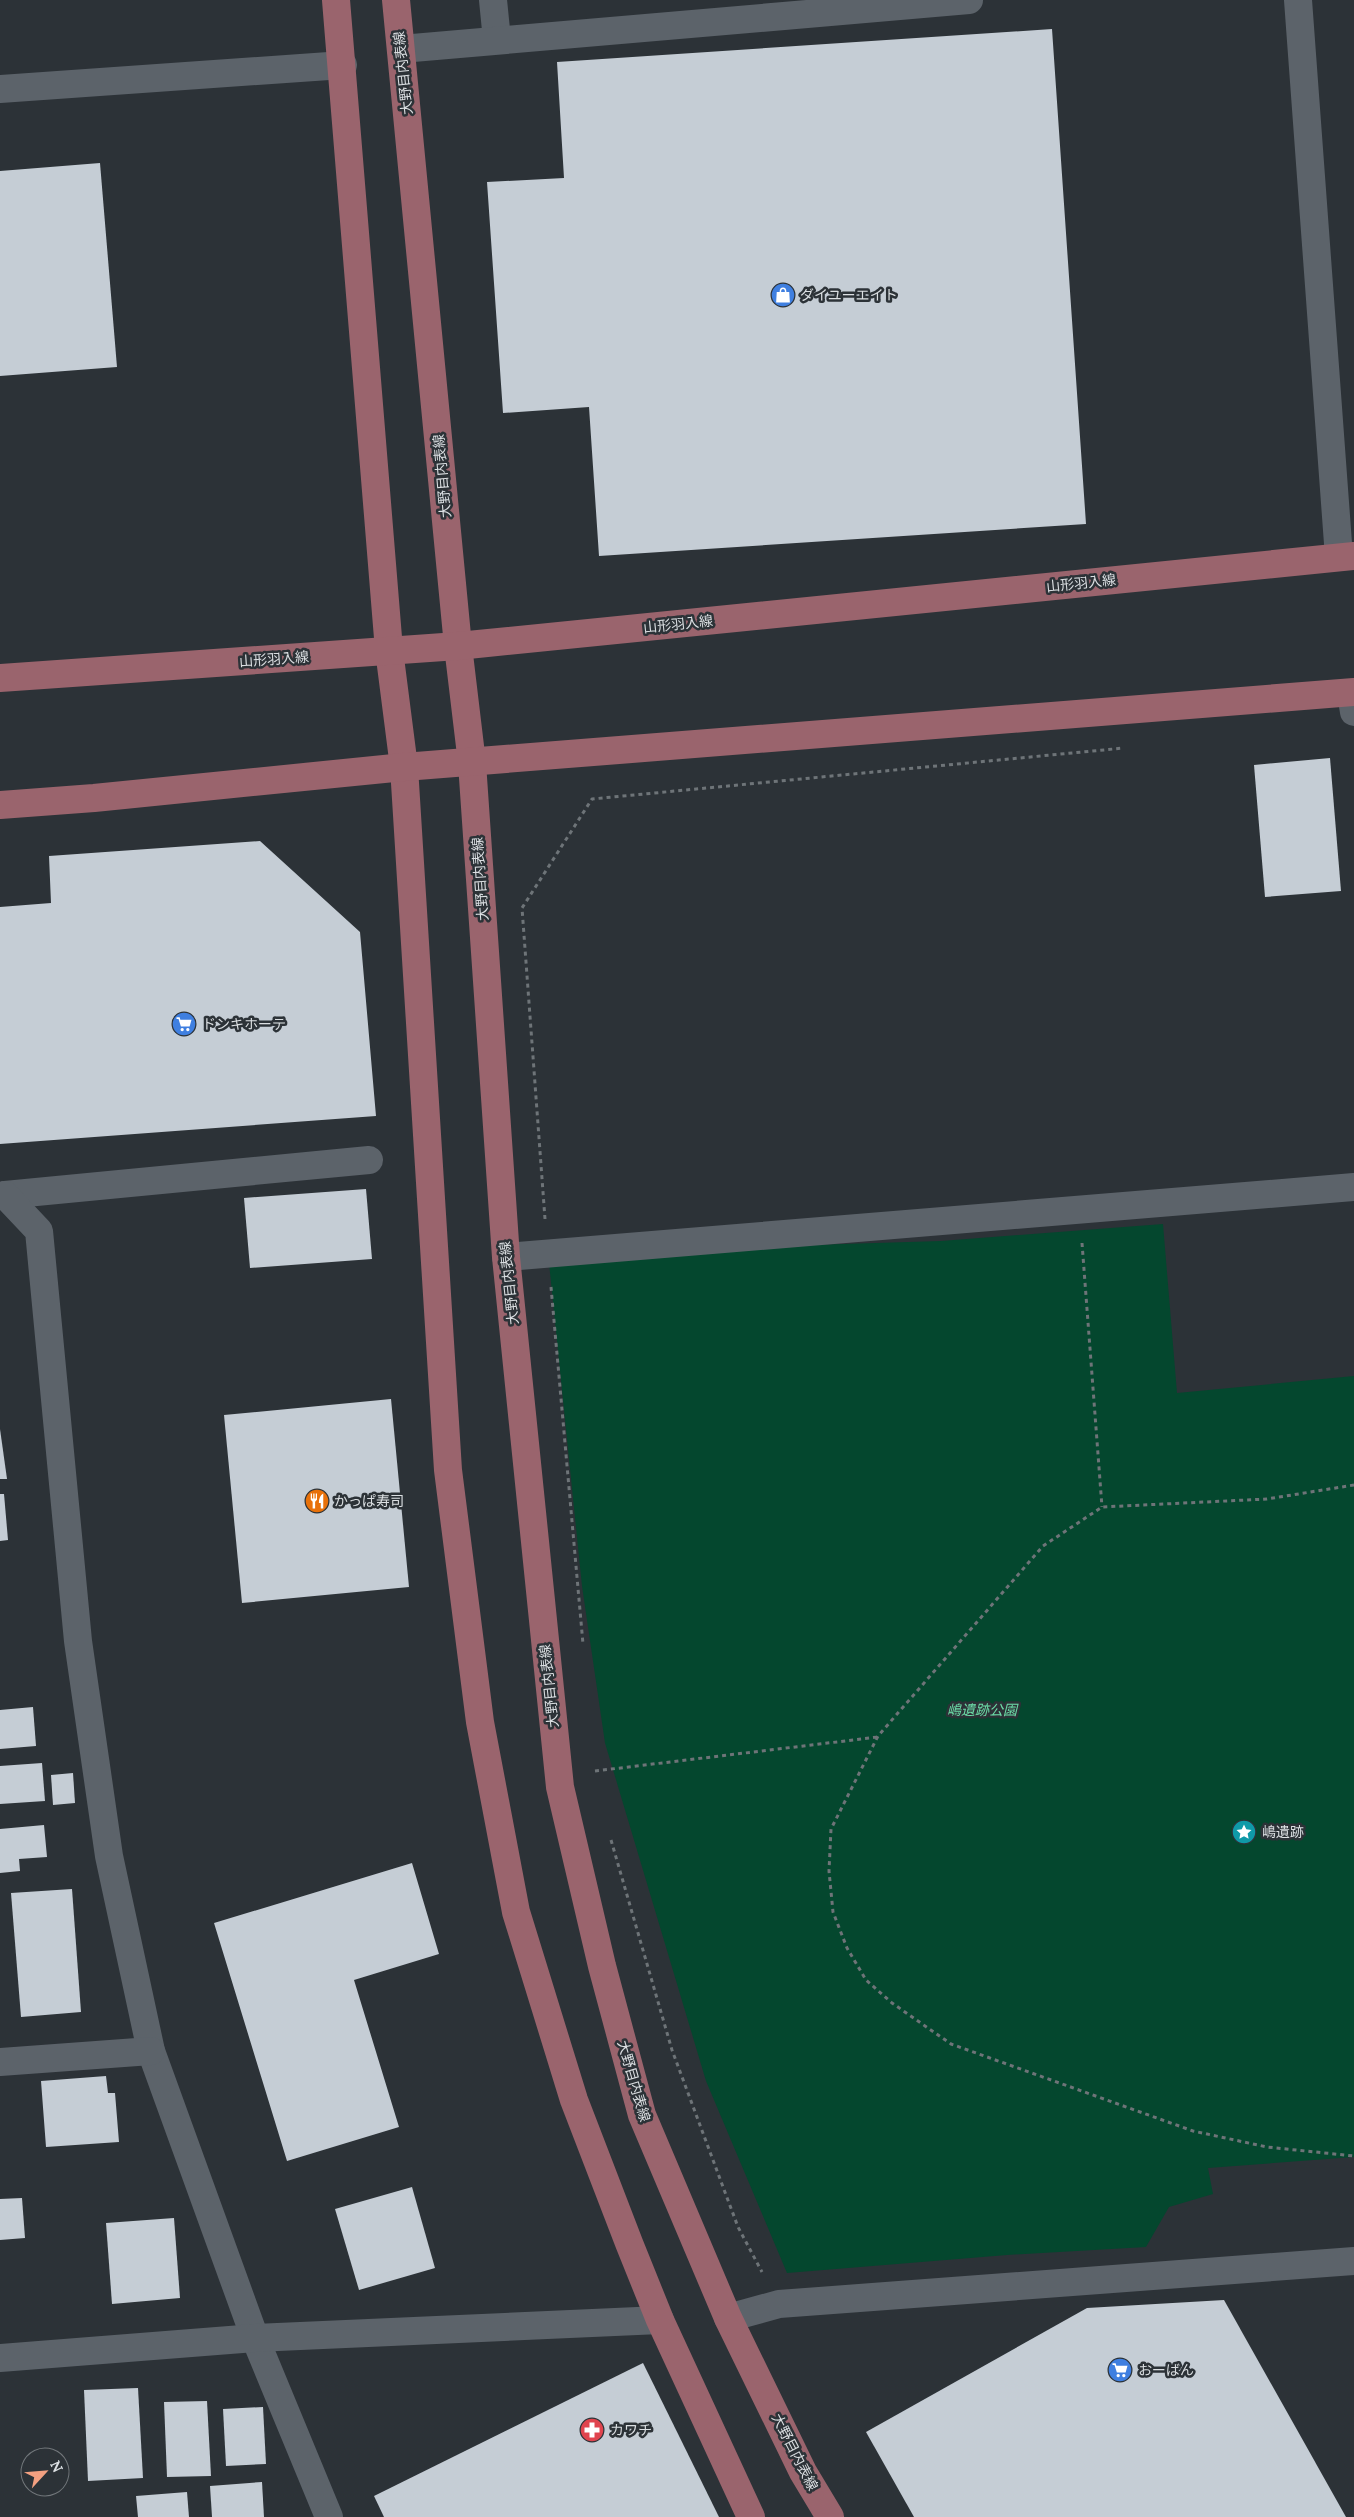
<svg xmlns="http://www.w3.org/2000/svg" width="1354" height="2517" font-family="Lora,'Noto Sans JP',serif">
<rect width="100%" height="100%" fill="#2c3237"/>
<polygon fill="#04472e" points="1163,1224 1177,1393 1354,1376 1354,2157 1208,2168 1213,2194 1169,2207 1146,2247 1007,2255 787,2273 706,2081 605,1743 582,1586 548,1253 941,1241"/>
<g fill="#c5cdd5">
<polygon points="1052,29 1086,524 599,556 589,407 503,413 487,182 564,178 557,62"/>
<polygon points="100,163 117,367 0,376 0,171"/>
<polygon points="1330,758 1341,891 1265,897 1254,765"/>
<polygon points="260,841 360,932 376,1116 0,1144 0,907 51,903 49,856"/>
<polygon points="366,1189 372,1259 250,1268 244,1198"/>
<polygon points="391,1399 409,1587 242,1603 224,1415"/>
<polygon points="0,1429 7,1479 0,1479"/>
<polygon points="0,1494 4,1494 8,1540 0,1541"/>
<polygon points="33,1707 36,1746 0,1749 0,1710"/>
<polygon points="42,1763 45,1801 0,1804 0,1766"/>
<polygon points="73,1773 75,1803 53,1805 51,1775"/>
<polygon points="44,1825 47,1857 19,1859 20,1871 0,1873 0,1829"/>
<polygon points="412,1863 439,1954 354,1980 399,2127 287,2161 214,1923"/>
<polygon points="72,1889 81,2012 21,2017 11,1893"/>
<polygon points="106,2076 108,2093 115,2093 119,2142 46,2147 41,2081"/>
<polygon points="412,2187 435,2268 359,2290 335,2209"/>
<polygon points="22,2198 25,2238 0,2240 0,2199"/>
<polygon points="174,2218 180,2298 112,2304 106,2223"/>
<polygon points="1224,2300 1346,2517 914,2517 866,2432 1087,2308"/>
<polygon points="643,2363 719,2517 384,2517 374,2496"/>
<polygon points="138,2388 143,2478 88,2481 84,2390"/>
<polygon points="207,2401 211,2476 167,2477 164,2402"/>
<polygon points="263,2407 266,2464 226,2466 223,2409"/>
<polygon points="262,2482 264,2517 212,2517 210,2486"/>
<polygon points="187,2492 189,2517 138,2517 136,2496"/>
</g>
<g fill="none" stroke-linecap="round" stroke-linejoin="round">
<g stroke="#6e7478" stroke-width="3" stroke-dasharray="4 4" stroke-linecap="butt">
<polyline points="545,1219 522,908 592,799 1124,748"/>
<polyline points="1082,1243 1102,1507"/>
<polyline points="551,1287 583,1644"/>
<polyline points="1354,1485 1267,1499 1102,1507 1043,1546 878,1736 831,1829 829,1871 833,1912 847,1948 866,1980 892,2003 951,2044 1193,2131 1267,2147 1354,2156"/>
<polyline points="595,1771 878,1737"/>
<polyline points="611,1840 672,2050 738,2227 762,2272"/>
</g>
<g stroke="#5c636a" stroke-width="28">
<polyline points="493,0 497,40"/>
<polyline points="1298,0 1339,557"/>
<polyline points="401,49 969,0"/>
<polyline points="0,89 343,65"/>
<polyline points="1351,693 1354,712"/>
<polyline points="5,1195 369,1160"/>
<polyline points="0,1196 5,1195 39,1231 78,1641 109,1856 151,2051 255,2338 329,2517"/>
<polyline points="506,1257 1354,1187"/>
<polyline points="0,2062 151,2051"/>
<polyline points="728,2318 779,2304 1354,2261"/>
<polyline points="0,2358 255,2338 660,2320"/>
</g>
<g stroke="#9a646d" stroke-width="28">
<polyline points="336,0 389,650 404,767 448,1470 480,1722 516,1912 574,2100 629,2243 660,2320 751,2517"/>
<polyline points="396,0 458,646 472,763 506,1257 560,1787 602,1966 642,2115 728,2318 803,2472 830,2517"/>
<polyline points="0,678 458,646 1354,556"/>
<polyline points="0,805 94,798 404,767 1354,692"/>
</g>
</g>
<defs>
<g id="shop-disc" transform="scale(1.25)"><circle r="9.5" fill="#3f7fe0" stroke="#2c3237"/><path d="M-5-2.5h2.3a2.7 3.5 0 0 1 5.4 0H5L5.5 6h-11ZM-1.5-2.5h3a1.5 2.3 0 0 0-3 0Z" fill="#fff"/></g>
<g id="supermarket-disc" transform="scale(1.25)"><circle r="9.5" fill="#3f7fe0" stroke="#2c3237"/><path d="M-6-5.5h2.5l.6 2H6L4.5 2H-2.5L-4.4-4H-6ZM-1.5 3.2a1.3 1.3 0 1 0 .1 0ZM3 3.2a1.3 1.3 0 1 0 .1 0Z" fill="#fff"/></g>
<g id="restaurant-disc" transform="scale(1.25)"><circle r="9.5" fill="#e8710a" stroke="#2c3237"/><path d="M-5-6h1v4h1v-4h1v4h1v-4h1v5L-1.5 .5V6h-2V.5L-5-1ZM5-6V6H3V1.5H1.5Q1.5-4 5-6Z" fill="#fff"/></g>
<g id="sight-disc" transform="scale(1.25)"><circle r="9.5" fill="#0f9aa8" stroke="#2c3237"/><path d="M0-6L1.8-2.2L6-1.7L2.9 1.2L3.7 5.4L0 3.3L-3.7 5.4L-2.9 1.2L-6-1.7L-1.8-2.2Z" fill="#fff"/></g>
<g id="pharmacy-disc" transform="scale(1.25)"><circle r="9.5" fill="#e0444e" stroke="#2c3237"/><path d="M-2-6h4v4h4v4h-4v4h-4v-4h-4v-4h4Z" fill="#fff"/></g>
</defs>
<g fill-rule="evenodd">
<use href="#shop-disc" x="783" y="295"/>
<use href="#supermarket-disc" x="184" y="1024"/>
<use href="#restaurant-disc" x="317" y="1501"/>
<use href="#sight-disc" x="1244" y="1832"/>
<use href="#supermarket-disc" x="1120" y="2370"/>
<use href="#pharmacy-disc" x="592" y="2430"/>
</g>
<g text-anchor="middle" stroke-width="5" stroke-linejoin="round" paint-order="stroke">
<g font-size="14" fill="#dbdfe2" stroke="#2c3237">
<text transform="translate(403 73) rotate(-96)" y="5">大野目内表線</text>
<text transform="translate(442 476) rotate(-95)" y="5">大野目内表線</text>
<text transform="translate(1081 583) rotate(-6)" y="5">山形羽入線</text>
<text transform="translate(678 624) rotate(-6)" y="5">山形羽入線</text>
<text transform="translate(274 659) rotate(-4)" y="5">山形羽入線</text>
<text transform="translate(480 879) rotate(-94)" y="5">大野目内表線</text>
<text transform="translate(509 1283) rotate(-96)" y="5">大野目内表線</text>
<text transform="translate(549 1686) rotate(-96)" y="5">大野目内表線</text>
<text transform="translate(634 2081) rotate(74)" y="5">大野目内表線</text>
<text transform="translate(795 2452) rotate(63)" y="5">大野目内表線</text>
</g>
<g font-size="14" fill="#dbdfe2" stroke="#2c3237" text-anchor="start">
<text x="800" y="300">ダイユーエイト</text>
<text x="202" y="1029">ドンキホーテ</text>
<text x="334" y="1506">かっぱ寿司</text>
<text x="1262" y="1837">嶋遺跡</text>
<text x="1138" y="2375">おーばん</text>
<text x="610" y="2435">カワチ</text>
</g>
<g font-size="14" font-style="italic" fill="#6cdda8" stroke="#2c3237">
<text x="982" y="1715">嶋遺跡公園</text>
</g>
</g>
<g transform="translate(45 2472) rotate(64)"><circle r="24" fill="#2c3237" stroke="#72777b"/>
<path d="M0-4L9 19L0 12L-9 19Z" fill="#f3a081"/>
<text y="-8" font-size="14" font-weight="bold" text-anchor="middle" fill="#dbdfe2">N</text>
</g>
</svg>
